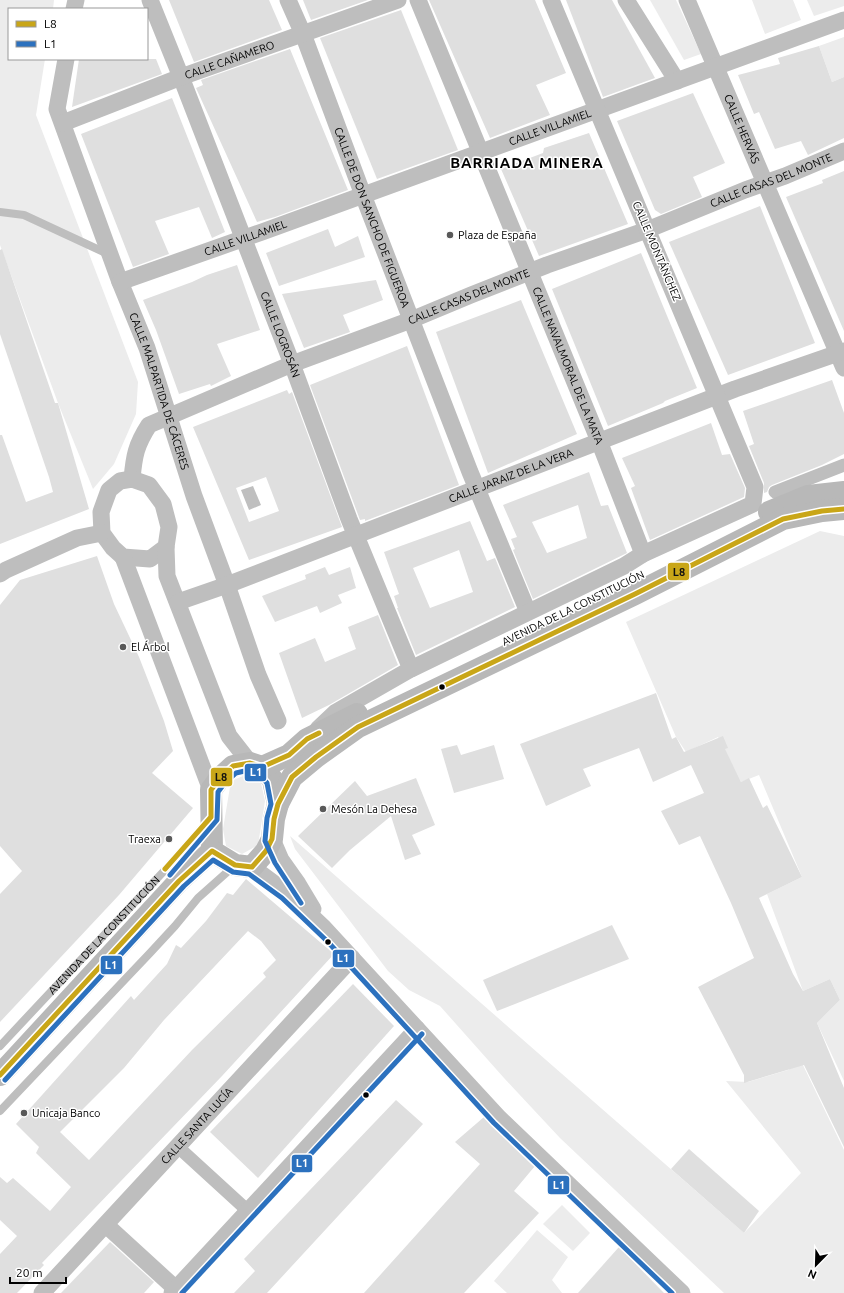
<svg xmlns="http://www.w3.org/2000/svg" width="844" height="1293" font-family="Ubuntu,sans-serif">
<rect width="100%" height="100%" fill="#fff"/>
<g fill="#ececec">
<polygon points="0,0 54,0 53,9 9,9 9,59 45,59 36,115 138,382 136,414 114,464 93,489 58,403 0,245"/>
<polygon points="650,0 676,0 701,54 684,60"/>
<polygon points="752,0 793,0 801,20 765,34"/>
<polygon points="807,0 844,0 844,6 814,16"/>
<polygon points="844,37 844,77 832,82 819,46"/>
<polygon points="820,531 844,536 844,1081 817,1023 840,1000 830,979 803,991 767,894 802,877 759,775 741,782 718,737 686,752 676,737 626,622"/>
<polygon points="243,776 261,783 265,801 258,845 242,854 226,846 223,829 231,781"/>
<polygon points="290,836 744,1233 801,1173 726,1081 748,1082 788,1070 801,1061 844,1150 844,1293 724,1293 560,1138 504,1078 440,1006 409,990 388,971 295,849"/>
<polygon points="562,1205 590,1233 573,1251 543,1224"/>
<polygon points="537,1230 568,1257 552,1280 562,1293 507,1293 494,1281"/>
</g>
<polygon fill="#bfbfbf" points="253,486 261,505 249,510 241,490"/>
<g fill="#dfdfdf" fill-rule="evenodd">
<polygon points="169,0 269,0 282,30 194,62"/>
<polygon points="303,0 368,0 311,20"/>
<polygon points="429,0 535,0 566,73 536,85 550,115 490,138"/>
<polygon points="566,0 612,0 655,78 603,97"/>
<polygon points="401,10 458,150 377,179 320,38"/>
<polygon points="819,46 832,82 844,77 844,138 808,155 801,141 775,149 759,112 754,114 738,75 780,64 778,58"/>
<polygon points="290,49 348,190 275,217 257,222 196,88 203,85 201,80"/>
<polygon points="79,59 156,59 162,74 72,107"/>
<polygon points="693,93 725,163 693,177 702,197 661,214 655,210 617,121"/>
<polygon points="172,98 225,232 212,238 199,207 155,221 169,254 133,267 81,134"/>
<polygon points="589,133 628,224 539,256 501,169 543,153 544,148"/>
<polygon points="844,171 844,331 786,197 823,183 822,180"/>
<polygon points="760,206 815,343 728,375 669,242"/>
<polygon points="328,229 335,247 358,236 365,257 279,286 266,253"/>
<polygon points="2,249 55,403 58,403 89,509 0,544 0,435 2,435 26,502 53,492 49,477 0,334 0,250"/>
<polygon points="641,253 697,388 665,401 663,403 608,426 552,289"/>
<polygon points="237,265 260,330 217,344 231,376 211,386 210,384 179,394 156,330 143,300 192,282 207,275"/>
<polygon points="376,280 383,300 343,315 350,332 304,348 282,294"/>
<polygon points="521,300 577,434 488,473 436,332"/>
<polygon points="407,346 459,485 365,521 365,519 360,520 310,385"/>
<polygon points="832,380 844,413 844,454 822,465 772,485 769,487 767,492 764,493 764,483 749,446 754,444 743,411"/>
<path d="M 287,390 L 289,394 L 292,392 L 342,527 L 249,560 L 193,427 ZM 266,477 L 279,511 L 249,522 L 236,488 Z"/>
<polygon points="711,423 722,455 730,454 745,488 744,497 650,540 631,488 635,486 622,458"/>
<path d="M 589,472 L 601,506 L 608,505 L 627,553 L 533,599 L 513,550 L 515,549 L 511,539 L 517,537 L 503,505 ZM 578,505 L 587,538 L 547,553 L 532,522 Z"/>
<path d="M 470,521 L 487,561 L 495,558 L 515,607 L 416,655 L 397,608 L 398,608 L 394,596 L 399,594 L 384,552 ZM 459,550 L 473,592 L 430,608 L 413,568 Z"/>
<polygon points="97,556 114,604 139,657 164,721 173,751 152,773 193,808 119,895 0,1022 0,894 22,871 0,846 0,605 20,580"/>
<polygon points="325,567 329,575 350,567 356,588 338,595 342,603 320,613 317,606 275,622 262,596 306,579 305,575"/>
<polygon points="378,615 398,665 329,705 302,718 279,653 315,638 325,662 356,649 348,627"/>
<polygon points="656,693 672,739 676,737 684,752 723,736 728,748 725,749 741,782 749,778 763,808 767,805 802,877 759,898 793,974 803,991 830,979 840,1000 817,1023 844,1088 844,1147 804,1065 744,1083 744,1075 698,987 754,958 731,903 700,836 679,845 661,811 704,793 691,765 653,782 639,748 583,769 591,786 546,806 520,744"/>
<polygon points="457,745 461,755 494,745 504,779 454,793 441,749"/>
<polygon points="416,778 435,825 412,835 421,854 405,860 391,816 350,850 332,868 298,836 355,781 367,796"/>
<path d="M 246,879 L 334,954 L 222,1076 L 42,1263 L 44,1265 L 17,1293 L 0,1293 L 0,1254 L 17,1236 L 0,1220 L 0,1177 L 7,1183 L 13,1178 L 50,1211 L 71,1187 L 36,1153 L 39,1147 L 16,1124 L 131,996 L 134,1000 L 167,964 L 176,945 L 181,948 L 206,921 L 227,893 L 233,895 ZM 248,931 L 261,941 L 276,960 L 263,973 L 266,977 L 192,1050 L 89,1160 L 60,1132 L 124,1068 L 164,1020 Z"/>
<polygon points="612,925 629,959 497,1011 483,980"/>
<polygon points="353,984 394,1026 258,1178 210,1132"/>
<polygon points="396,1100 423,1124 267,1293 234,1293 255,1271 244,1259"/>
<polygon points="484,1117 535,1166 514,1191 539,1213 464,1293 364,1293 480,1164 455,1142"/>
<polygon points="689,1149 759,1211 744,1233 671,1169"/>
<polygon points="110,1242 154,1282 144,1293 61,1293"/>
<polygon points="619,1247 664,1293 578,1293"/>
</g>
<g fill="none" stroke-linecap="round" stroke-linejoin="round">
<g stroke="#bebebe" stroke-width="8">
<polyline points="0,212 24,215 110,255"/>
<path id="s1" d="M 0,1046 L 165,870 L 208,821"/>
<polyline points="0,1111 150,953 175,926 198,898 234,866"/>
</g>
<g stroke="#bebebe" stroke-width="13">
<polyline points="775,492 844,465"/>
<polyline points="178,1147 248,1211"/>
</g>
<g stroke="#bebebe" stroke-width="17">
<path id="s2" d="M 150,0 L 181,77 L 292,364 L 349,519 L 411,669"/>
<path id="s3" d="M 288,0 L 303,34 L 363,195 L 470,472 L 528,612"/>
<path id="s4" d="M 418,0 L 599,441 L 643,554"/>
<polyline points="626,0 677,81"/>
<path id="s5" d="M 687,0 L 844,368"/>
<polyline points="74,9 76,0"/>
<path id="s6" d="M 66,59 L 57,109 L 120,282 L 147,348 L 194,496 L 227,585 L 258,675 L 278,721"/>
<path id="s7" d="M 63,123 L 181,77 L 398,0"/>
<path id="s8" d="M 120,282 L 262,232 L 844,20"/>
<path id="s9" d="M 132,479 C 134,456 136,445 149,425 L 292,364 L 411,320 L 471,295 L 547,265 L 647,230 L 745,190 L 785,176 L 844,151"/>
<polygon points="132,479 149,485 163,504 169,527 166,547 150,559 123,557 113,548 102,533 101,512 109,490 120,481"/>
<polyline points="166,547 167,576 229,736 250,763"/>
<polyline points="123,557 211,790"/>
<polyline points="0,574 6,570 77,538 102,533"/>
<path id="s10" d="M 178,602 L 227,585 L 735,389 L 844,351"/>
<polyline points="318,729 336,712 411,669 624,566 643,554 753,504 755,487 551,0"/>
<polyline points="272,839 281,860 298,884 313,909"/>
<polyline points="252,867 287,893 324,928 499,1118 682,1293"/>
<polyline points="106,1225 176,1289"/>
<path id="s11" d="M 42,1293 L 352,958"/>
<polyline points="172,1293 417,1029"/>
</g>
<g stroke="#b8b8b8" stroke-width="22">
<polyline points="769,512 808,496 844,492"/>
<polygon points="250,763 262,767 273,780 278,804 274,819 272,839 266,851 252,867 235,865 212,851 211,790 219,779 233,766"/>
<polyline points="262,767 289,755 307,739 357,714"/>
<polyline points="278,804 292,777 316,757 358,727 635,594 783,519 822,511 844,509"/>
<polyline points="0,1075 179,881 212,851"/>
</g>
<g stroke="#fff" stroke-width="8">
<g id="bus-1">
<polyline points="165,869 211,817 211,790 219,779 233,766 250,763 262,767 289,755 307,739 319,733"/>
<polyline points="0,1075 179,881 212,851 235,865 252,867 266,851 272,839 274,819 278,804 292,777 316,757 358,727 635,594 783,519 822,511 844,509"/>
</g>
</g>
<g stroke="#fff" stroke-width="8">
<g id="bus-2">
<polyline points="170,875 217,820 218,792 224,784 236,773 249,770 258,773 267,783 271,804 267,818 265,841 275,863 301,903"/>
<polyline points="5,1080 184,886 213,860 233,872 249,874 282,898 328,942 494,1123 672,1293"/>
<polyline points="182,1293 422,1034"/>
</g>
</g>
<use href="#bus-1" stroke="#c9a618" stroke-width="5"/>
<use href="#bus-2" stroke="#2c71be" stroke-width="5"/>
</g>
<g fill="#595959" stroke="#fff" stroke-width="1.5">
<circle cx="450" cy="235" r="4"/>
<circle cx="123" cy="647" r="4"/>
<circle cx="323" cy="809" r="4"/>
<circle cx="169" cy="839" r="4"/>
<circle cx="24" cy="1113" r="4"/>
</g>
<g fill="#000" stroke="#fff" stroke-width="1.5">
<circle cx="442" cy="687" r="3.5"/>
<circle cx="328" cy="942" r="3.5"/>
<circle cx="366" cy="1095" r="3.5"/>
</g>
<g text-anchor="middle" stroke-width="3" stroke-linejoin="round" paint-order="stroke">
<g font-size="11" fill="#000" stroke="#fff">
<text dy="4" stroke="none"><textPath href="#s7" startOffset="178">CALLE CAÑAMERO</textPath></text>
<text dy="4" stroke="none"><textPath href="#s8" startOffset="457">CALLE VILLAMIEL</textPath></text>
<text dy="4" stroke="none"><textPath href="#s5" startOffset="140">CALLE HERVÁS</textPath></text>
<text dy="4" stroke="none"><textPath href="#s9" startOffset="726">CALLE CASAS DEL MONTE</textPath></text>
<text dy="4" stroke="none"><textPath href="#s3" startOffset="233">CALLE DE DON SANCHO DE FIGUEROA</textPath></text>
<text dy="4" stroke="none"><textPath href="#s8" startOffset="133">CALLE VILLAMIEL</textPath></text>
<text transform="translate(657 251) rotate(67)" y="4">CALLE MONTÁNCHEZ</text>
<text dy="4" stroke="none"><textPath href="#s9" startOffset="402">CALLE CASAS DEL MONTE</textPath></text>
<text dy="4" stroke="none"><textPath href="#s2" startOffset="359">CALLE LOGROSÁN</textPath></text>
<text dy="4" stroke="none"><textPath href="#s4" startOffset="395">CALLE NAVALMORAL DE LA MATA</textPath></text>
<text dy="4" stroke="none"><textPath href="#s6" startOffset="351">CALLE MALPARTIDA DE CÁCERES</textPath></text>
<text dy="4" stroke="none"><textPath href="#s10" startOffset="356">CALLE JARAIZ DE LA VERA</textPath></text>
<text transform="translate(573 608) rotate(-26)" y="4">AVENIDA DE LA CONSTITUCIÓN</text>
<text dy="4" stroke="none"><textPath href="#s1" startOffset="152">AVENIDA DE LA CONSTITUCIÓN</textPath></text>
<text dy="4" stroke="none"><textPath href="#s11" startOffset="228">CALLE SANTA LUCÍA</textPath></text>
</g>
<g font-size="11" fill="#000" stroke="#fff" text-anchor="start">
<text x="458" y="239">Plaza de España</text>
<text x="131" y="651">El Árbol</text>
<text x="331" y="813">Mesón La Dehesa</text>
<text x="161" y="843" text-anchor="end">Traexa</text>
<text x="32" y="1117">Unicaja Banco</text>
</g>
<g font-size="15" font-weight="bold" letter-spacing="1" fill="#000" stroke="#fff">
<text x="527" y="168">BARRIADA MINERA</text>
</g>
</g>
<g stroke="#fff" stroke-width="1.5">
<rect x="667" y="562" width="23" height="19" rx="4" fill="#c9a618"/>
<rect x="244" y="763" width="23" height="19" rx="4" fill="#2c71be"/>
<rect x="210" y="767" width="23" height="20" rx="4" fill="#c9a618"/>
<rect x="332" y="949" width="23" height="19" rx="4" fill="#2c71be"/>
<rect x="100" y="955" width="23" height="20" rx="4" fill="#2c71be"/>
<rect x="291" y="1154" width="22" height="19" rx="4" fill="#2c71be"/>
<rect x="547" y="1175" width="23" height="20" rx="4" fill="#2c71be"/>
</g>
<g font-size="11" text-anchor="middle" font-weight="bold" fill="#fff">
<text x="256" y="776">L1</text>
<text x="343" y="962">L1</text>
<text x="111" y="969">L1</text>
<text x="302" y="1167">L1</text>
<text x="559" y="1189">L1</text>
</g>
<g font-size="11" text-anchor="middle" font-weight="bold" fill="#111">
<text x="679" y="576">L8</text>
<text x="221" y="781">L8</text>
</g>
<rect x="8" y="8" width="140" height="52" fill="#ffffff" stroke="#999999"/>
<rect x="16" y="21" width="20" height="6" fill="#c9a618" stroke="#999999"/>
<text x="44" y="28" font-size="12" fill="#000000">L8</text>
<rect x="16" y="41" width="20" height="6" fill="#2c71be" stroke="#999999"/>
<text x="44" y="48" font-size="12" fill="#000000">L1</text>
<g transform="translate(816 1265) rotate(203)" stroke="#ffffff" stroke-width="3" paint-order="stroke">
<path d="M0-3L7 15L0 10L-7 15Z" fill="#000000"/>
<text y="-6" font-size="11" font-weight="bold" text-anchor="middle" fill="#000000">N</text>
</g>
<path d="M10 1277v6h56v-6" fill="none" stroke="#000000" stroke-width="2"/>
<text x="16" y="1277" font-size="12" fill="#000000" stroke="#ffffff" stroke-width="3" paint-order="stroke">20 m</text>
</svg>
